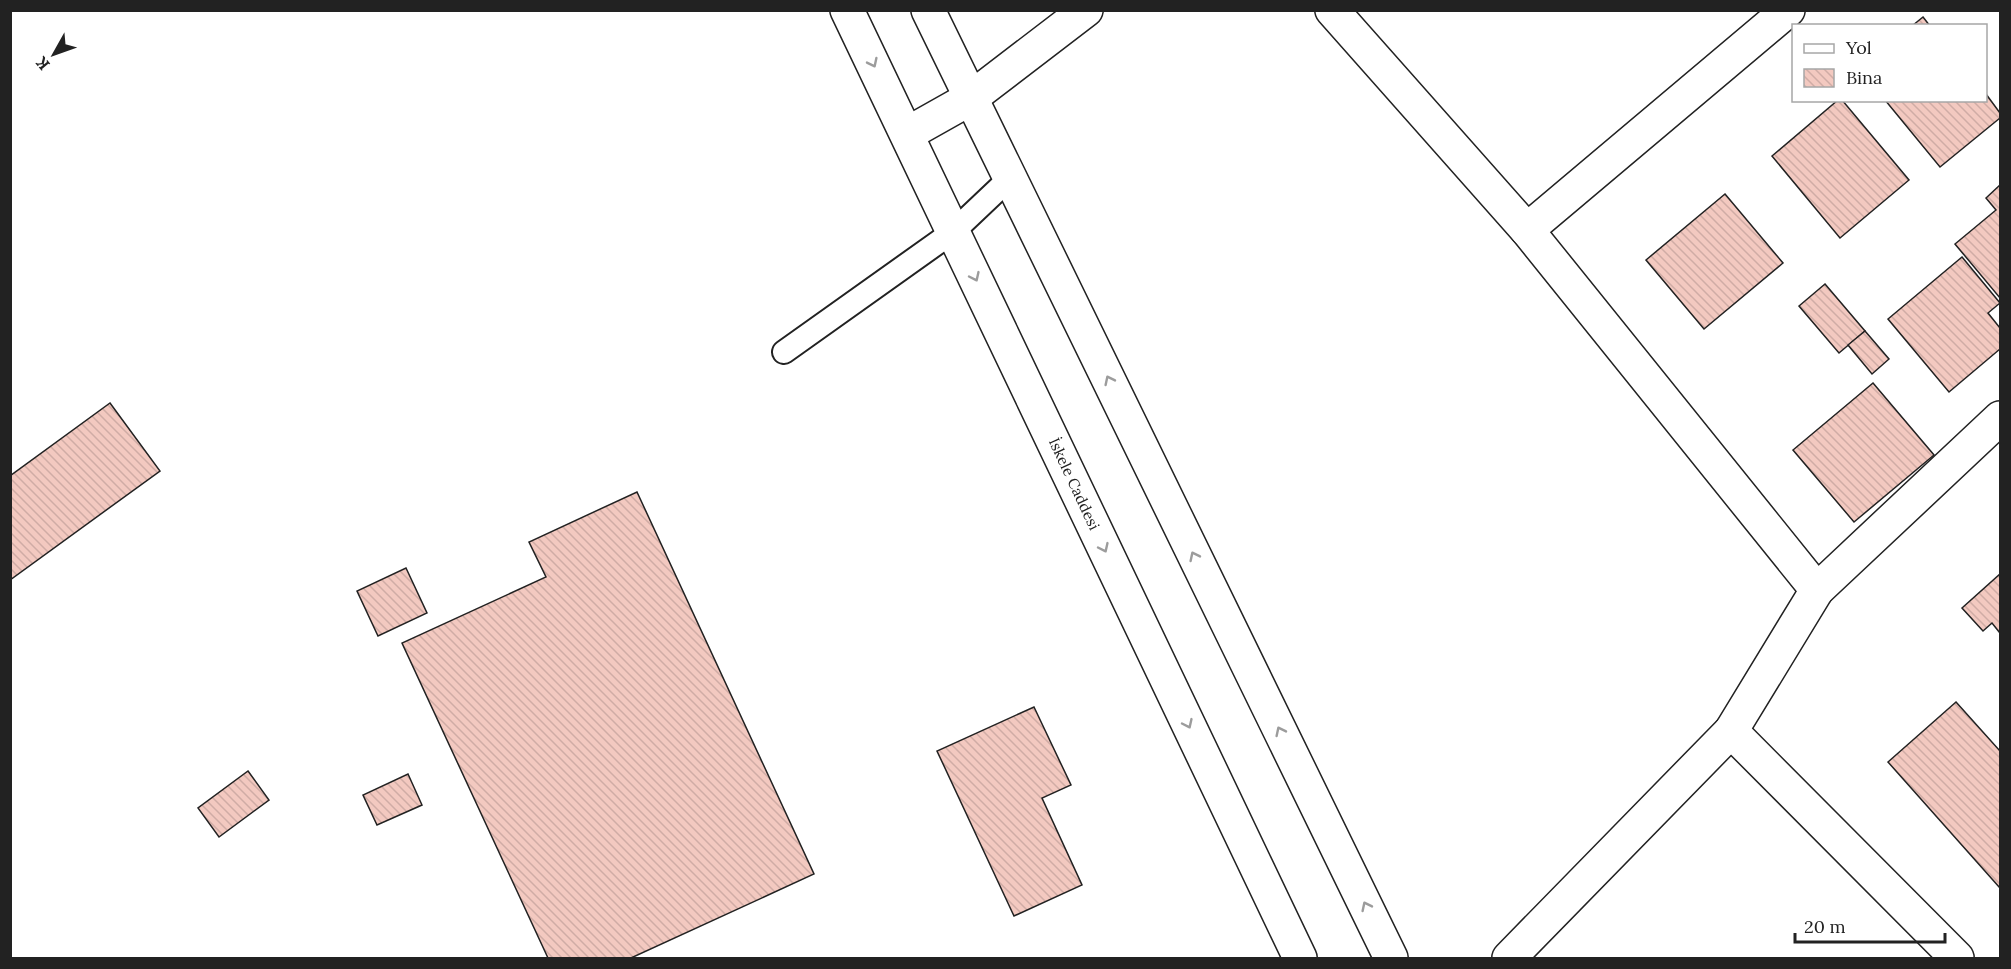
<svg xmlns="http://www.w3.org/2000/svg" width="2011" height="969" font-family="Lora,serif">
<defs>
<pattern id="building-back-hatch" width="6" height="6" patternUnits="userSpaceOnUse" patternTransform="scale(1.5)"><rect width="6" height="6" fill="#f3c9c0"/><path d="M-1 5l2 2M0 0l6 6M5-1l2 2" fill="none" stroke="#d0aca5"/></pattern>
</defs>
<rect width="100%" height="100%" fill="#fff"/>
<g fill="url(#building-back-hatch)" stroke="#222" stroke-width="1.5">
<polygon points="1923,17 1930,26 1912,26"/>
<polygon points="1986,94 2000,113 2000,118 1940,167 1885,100 1986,100"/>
<polygon points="1838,100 1842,100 1909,180 1840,238 1772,156"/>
<polygon points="2000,185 2000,298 1955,244 1996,210 1986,198"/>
<polygon points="1725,194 1783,263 1704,329 1646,260"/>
<polygon points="1962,257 2000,303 1988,313 2000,328 2000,349 1949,392 1888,319"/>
<polygon points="1825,284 1865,331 1839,353 1799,306"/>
<polygon points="1865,331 1889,359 1872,374 1848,345"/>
<polygon points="1873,383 1934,455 1854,522 1793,450"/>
<polygon points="110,403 160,471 10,580 10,476"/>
<polygon points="637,492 814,874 631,958 548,958 402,643 546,577 529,542"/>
<polygon points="406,568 427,613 378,636 357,591"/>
<polygon points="2000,574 2000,633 1992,623 1983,631 1962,608"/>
<polygon points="1956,702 2000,751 2000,888 1888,762"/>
<polygon points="1034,707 1071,785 1042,798 1082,885 1014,916 937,751"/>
<polygon points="248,771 269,800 219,837 198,808"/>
<polygon points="408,774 422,805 377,825 363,795"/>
</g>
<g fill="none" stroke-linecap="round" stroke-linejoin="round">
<g stroke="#222" stroke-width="26">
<polyline id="lane" points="784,352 954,231 1010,178"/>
</g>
<g stroke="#222" stroke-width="36">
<g id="street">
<polyline points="1332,10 1527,230 1817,590"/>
<polyline points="907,134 971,98 1086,10"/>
<polyline points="1527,230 1788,10"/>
<polyline points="1731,731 1957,958"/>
<polyline points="1509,958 1731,731 1817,590 2000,418"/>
</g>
</g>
<g stroke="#222" stroke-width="36">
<g id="primary">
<polyline points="847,10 1300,958"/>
<polyline points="928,10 1391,958"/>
</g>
</g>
<use href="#lane" stroke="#fff" stroke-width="22"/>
<use href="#street" stroke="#fff" stroke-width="33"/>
<use href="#primary" stroke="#fff" stroke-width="33"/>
</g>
<defs><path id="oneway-chevron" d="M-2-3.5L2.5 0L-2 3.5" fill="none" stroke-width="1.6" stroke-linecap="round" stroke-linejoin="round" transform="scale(1.5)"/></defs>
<g stroke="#9c9c9c">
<use href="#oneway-chevron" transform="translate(873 63) rotate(64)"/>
<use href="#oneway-chevron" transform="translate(975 277) rotate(65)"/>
<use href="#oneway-chevron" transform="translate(1109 380) rotate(-116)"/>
<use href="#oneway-chevron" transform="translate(1104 548) rotate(65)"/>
<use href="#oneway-chevron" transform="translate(1194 556) rotate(-116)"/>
<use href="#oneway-chevron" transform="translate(1188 724) rotate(65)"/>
<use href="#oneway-chevron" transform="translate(1280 731) rotate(-116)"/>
<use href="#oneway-chevron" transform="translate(1366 906) rotate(-116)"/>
</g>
<g text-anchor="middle" stroke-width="4.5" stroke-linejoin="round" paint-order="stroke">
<g font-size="15" fill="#222" stroke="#fff">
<text transform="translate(1074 484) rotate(65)" y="5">İskele Caddesi</text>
</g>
</g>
<rect width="2011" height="969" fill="none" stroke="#222222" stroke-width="24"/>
<rect x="1792" y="24" width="195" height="78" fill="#ffffff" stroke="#a7a7a7" stroke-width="1.5"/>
<rect x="1804" y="44" width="30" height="9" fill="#ffffff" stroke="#a7a7a7" stroke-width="1.5"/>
<text x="1846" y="54" font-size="18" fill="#222222">Yol</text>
<rect x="1804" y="69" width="30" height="18" fill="url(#building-back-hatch)" stroke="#a7a7a7" stroke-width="1.5"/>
<text x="1846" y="84" font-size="18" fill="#222222">Bina</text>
<g transform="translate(54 54) rotate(230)" stroke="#ffffff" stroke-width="4.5" paint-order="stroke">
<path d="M0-4.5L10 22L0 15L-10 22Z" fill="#222222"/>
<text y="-9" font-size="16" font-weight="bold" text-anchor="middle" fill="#222222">K</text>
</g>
<path d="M1795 933v9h150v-9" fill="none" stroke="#222222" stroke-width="3"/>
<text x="1804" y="933" font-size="18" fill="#222222" stroke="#ffffff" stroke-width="4.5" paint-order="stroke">20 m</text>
</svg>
